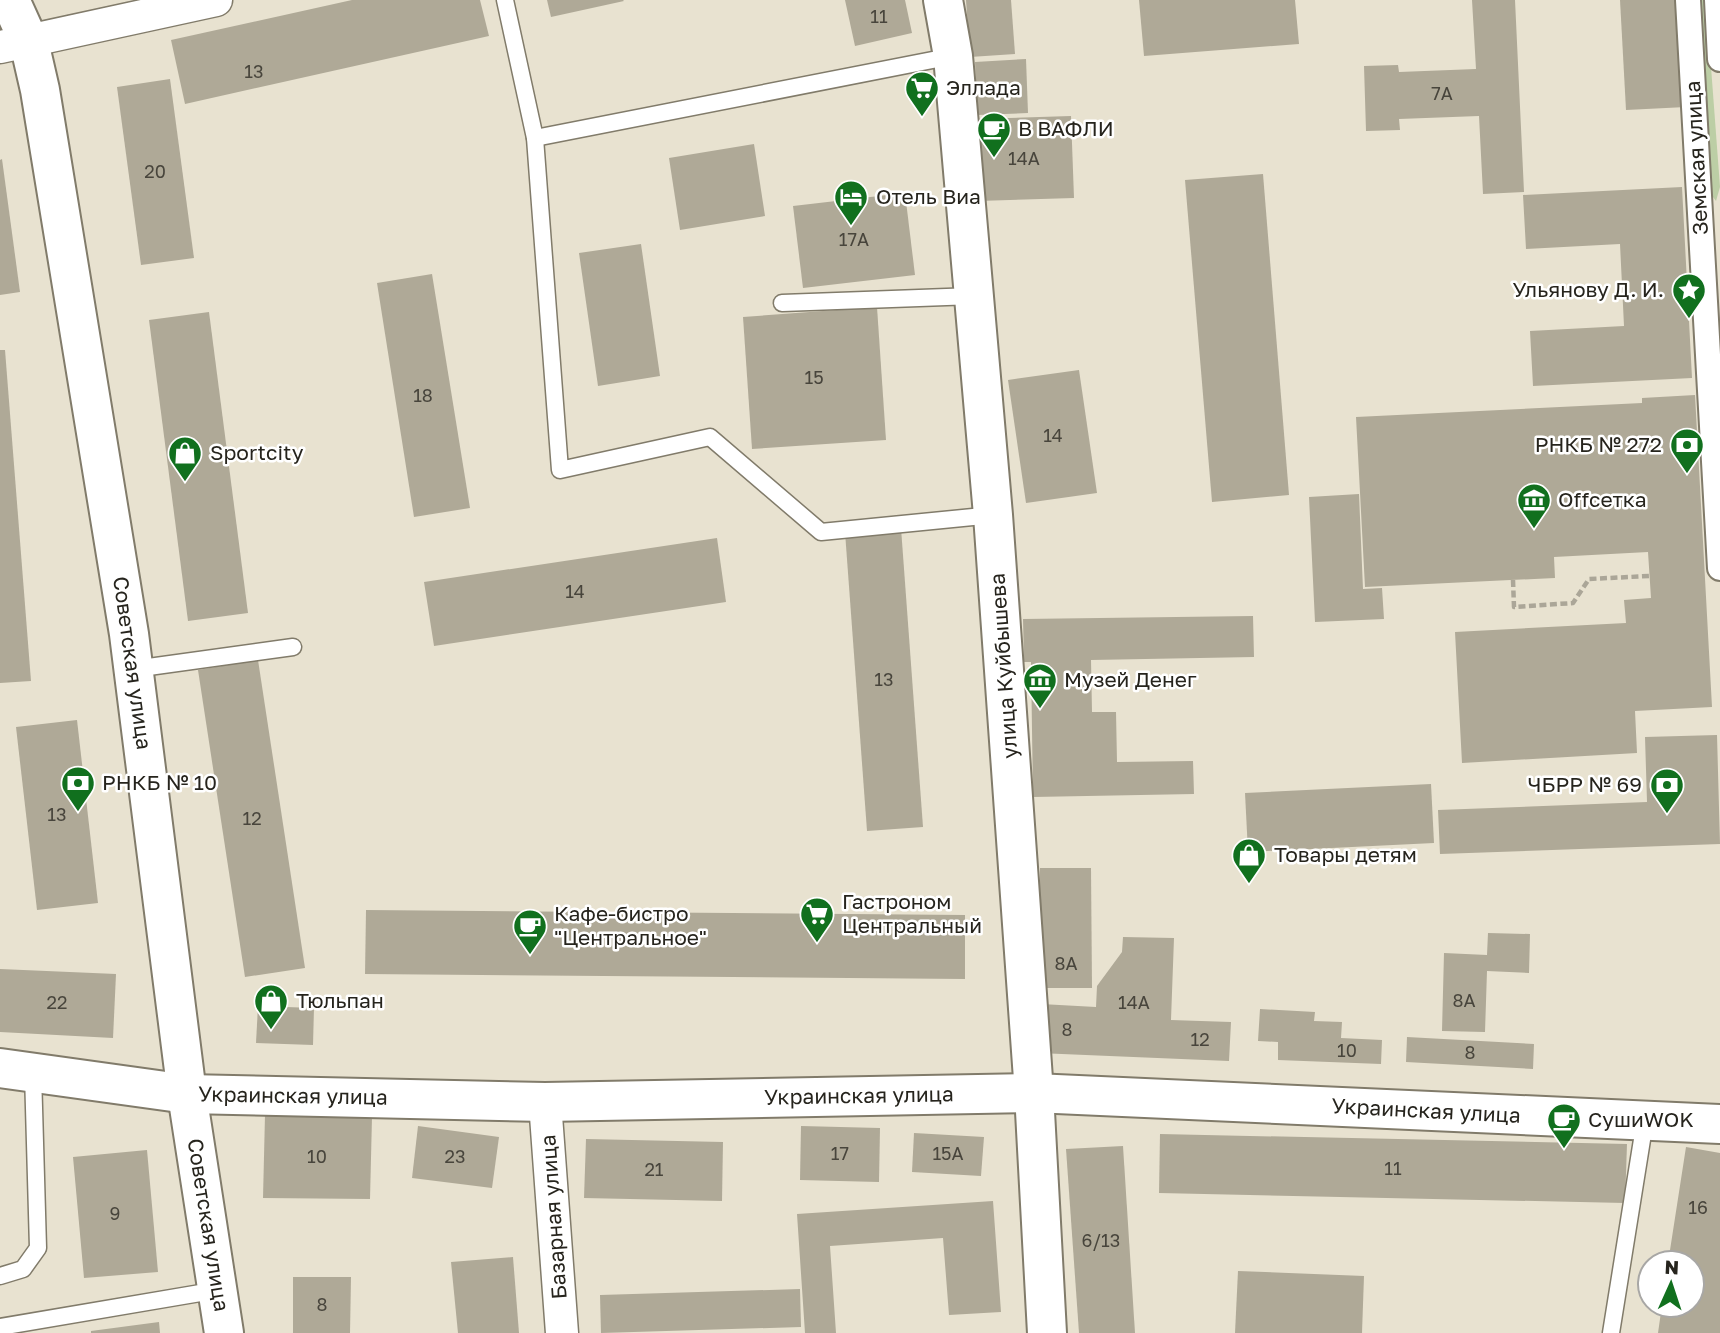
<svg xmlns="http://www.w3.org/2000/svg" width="1720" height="1333" font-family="'Golos Text',sans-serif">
<rect width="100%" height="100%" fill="#e8e2d0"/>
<polygon fill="#bccea5" points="1698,0 1706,0 1720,187 1716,201 1710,193"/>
<g fill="#afa997">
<polygon points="352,0 480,0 489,36 185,104 171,40"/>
<polygon points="547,0 623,0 624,1 551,17"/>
<polygon points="845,0 905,0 912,33 855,46"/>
<polygon points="966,0 1011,0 1015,54 970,57"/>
<polygon points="1139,0 1295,0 1299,44 1144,56"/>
<polygon points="1472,0 1515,0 1524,192 1483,194 1479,116 1399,119 1400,130 1366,131 1364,66 1398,65 1399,72 1476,69"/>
<polygon points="1620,0 1680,0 1686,107 1626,110"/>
<polygon points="1026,59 1028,113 977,115 975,62"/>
<polygon points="170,79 194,258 141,265 117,87"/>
<polygon points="1071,116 1074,198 978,201 975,119"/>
<polygon points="754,144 765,216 680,230 669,158"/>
<polygon points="2,159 20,292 0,295 0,160"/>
<polygon points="1263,174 1289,495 1212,502 1185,180"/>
<polygon points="1682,187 1692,378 1533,386 1530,331 1624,326 1620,244 1526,249 1523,195"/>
<polygon points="905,193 915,275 803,288 793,206"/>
<polygon points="641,244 660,376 598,386 579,253"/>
<polygon points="432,274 470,508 414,517 377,283"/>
<polygon points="877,307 886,440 752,449 743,317"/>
<polygon points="209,312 248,613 188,621 149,320"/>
<polygon points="0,350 5,350 31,681 0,683"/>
<polygon points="1079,370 1097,493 1026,503 1008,380"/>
<polygon points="1695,395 1712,707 1635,711 1637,753 1462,763 1455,632 1626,623 1624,600 1651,598 1648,552 1554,557 1555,578 1365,587 1356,417 1642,403 1642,398"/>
<polygon points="1359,494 1363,589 1382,588 1384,619 1315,622 1309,497"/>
<polygon points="901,528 923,827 867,831 845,532"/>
<polygon points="717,538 726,602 434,646 424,582"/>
<polygon points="1253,616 1254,657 1091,660 1092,712 1116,712 1117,762 1193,761 1194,794 1033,797 1031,662 1024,662 1023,619"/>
<polygon points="258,660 305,968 245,977 198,670"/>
<polygon points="77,720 98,903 37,910 16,727"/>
<polygon points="1717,735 1720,844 1440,854 1438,810 1647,802 1645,737"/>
<polygon points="1431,784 1434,843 1248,852 1245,793"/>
<polygon points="1040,868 1091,868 1092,988 1039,988"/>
<polygon points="366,910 965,915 965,979 365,974"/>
<polygon points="1488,933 1530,934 1529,973 1487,971 1485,1032 1442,1031 1444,953 1487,955"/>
<polygon points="1123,937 1174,938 1171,1020 1231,1022 1229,1061 1038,1053 1041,1004 1096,1007 1097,986 1122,952"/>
<polygon points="0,969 116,974 113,1038 0,1032"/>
<polygon points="258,1006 314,1008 313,1045 256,1043"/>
<polygon points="1260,1009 1315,1012 1314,1021 1342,1022 1341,1038 1382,1040 1381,1064 1278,1060 1278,1042 1258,1041"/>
<polygon points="1407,1037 1534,1044 1533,1069 1406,1062"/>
<polygon points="265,1115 372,1117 370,1199 263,1198"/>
<polygon points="418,1126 499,1137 492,1188 412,1178"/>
<polygon points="801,1126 880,1128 879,1182 800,1180"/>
<polygon points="914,1133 984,1137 981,1176 912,1172"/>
<polygon points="1160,1134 1627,1144 1625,1203 1159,1193"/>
<polygon points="586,1139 723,1142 722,1201 584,1198"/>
<polygon points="1123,1146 1135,1333 1079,1333 1066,1149"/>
<polygon points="1686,1147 1720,1153 1720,1333 1658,1333 1662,1305 1692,1305 1692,1263 1668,1263"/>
<polygon points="147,1150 158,1272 84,1278 73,1157"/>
<polygon points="993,1201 1001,1312 949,1315 943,1238 830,1246 836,1333 805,1333 797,1214"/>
<polygon points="513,1257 519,1333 458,1333 451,1262"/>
<polygon points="1238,1271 1364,1276 1362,1333 1235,1333"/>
<polygon points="293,1277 351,1277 350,1333 293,1333"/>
<polygon points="800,1289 801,1327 601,1333 600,1295"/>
<polygon points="159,1322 160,1333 91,1333 91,1331"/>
</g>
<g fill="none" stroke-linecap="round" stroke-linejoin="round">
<g stroke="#817b6a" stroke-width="19">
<g id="service">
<polyline points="505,0 535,138 953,56"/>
<polyline points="535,138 560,470 710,437 821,532 993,515"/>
<polyline points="782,303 974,296"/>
<polyline points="134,669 293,647"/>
<polyline points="0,1276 23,1269 38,1248 33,1073"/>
<polyline points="0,1327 218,1290"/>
<polyline points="1611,1333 1645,1121"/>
</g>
</g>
<g stroke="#817b6a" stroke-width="28">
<g id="pedestrian">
<polyline points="1688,0 1720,568"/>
<polyline points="1717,0 1720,59"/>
</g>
</g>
<g stroke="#817b6a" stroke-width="35">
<g id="minor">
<polyline points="0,47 216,0"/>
<polyline points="545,1102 562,1333"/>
</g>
</g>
<g stroke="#817b6a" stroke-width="42">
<polyline id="tertiary" points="187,1094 224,1333"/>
</g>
<g stroke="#817b6a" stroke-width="42">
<g id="secondary">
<polyline points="10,0 29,42 40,90 129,634 187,1094"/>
<polyline points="943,0 953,56 993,515 1034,1093 1047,1333"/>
<polyline points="0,1068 187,1094 545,1102 1034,1093 1720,1124"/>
</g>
</g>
<polyline stroke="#aba698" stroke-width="4.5" stroke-dasharray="7 3.5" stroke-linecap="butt" points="1513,580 1514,607 1573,603 1589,579 1649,576"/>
<use href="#service" stroke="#fff" stroke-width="16"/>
<use href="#pedestrian" stroke="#fff" stroke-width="24"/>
<use href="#minor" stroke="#fff" stroke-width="32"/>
<use href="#tertiary" stroke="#fff" stroke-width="38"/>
<use href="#secondary" stroke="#fff" stroke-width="38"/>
</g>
<defs>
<g id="supermarket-pin" transform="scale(1.75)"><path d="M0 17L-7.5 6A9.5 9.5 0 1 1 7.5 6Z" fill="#11701e" stroke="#fff"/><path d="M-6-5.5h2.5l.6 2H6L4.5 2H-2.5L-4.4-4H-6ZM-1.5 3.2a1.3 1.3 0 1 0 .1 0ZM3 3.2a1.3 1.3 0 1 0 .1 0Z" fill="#fff"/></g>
<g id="cafe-pin" transform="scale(1.75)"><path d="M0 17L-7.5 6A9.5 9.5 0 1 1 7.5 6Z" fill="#11701e" stroke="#fff"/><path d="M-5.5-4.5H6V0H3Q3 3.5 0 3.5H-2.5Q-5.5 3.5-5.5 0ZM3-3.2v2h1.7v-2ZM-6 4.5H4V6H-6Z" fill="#fff"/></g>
<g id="hotel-pin" transform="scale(1.75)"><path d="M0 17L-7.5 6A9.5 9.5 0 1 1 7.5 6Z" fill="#11701e" stroke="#fff"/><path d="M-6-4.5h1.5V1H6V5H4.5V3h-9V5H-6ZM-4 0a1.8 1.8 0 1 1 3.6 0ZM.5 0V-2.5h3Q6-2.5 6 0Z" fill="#fff"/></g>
<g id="sight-pin" transform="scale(1.75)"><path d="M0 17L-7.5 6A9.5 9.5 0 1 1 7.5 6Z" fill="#11701e" stroke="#fff"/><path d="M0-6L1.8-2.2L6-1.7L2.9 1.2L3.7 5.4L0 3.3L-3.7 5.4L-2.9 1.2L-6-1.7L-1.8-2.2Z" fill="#fff"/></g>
<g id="bank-pin" transform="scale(1.75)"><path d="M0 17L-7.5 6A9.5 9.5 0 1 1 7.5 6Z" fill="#11701e" stroke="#fff"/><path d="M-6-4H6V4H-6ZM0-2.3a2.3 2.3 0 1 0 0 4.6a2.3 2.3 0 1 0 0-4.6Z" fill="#fff"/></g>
<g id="shop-pin" transform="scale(1.75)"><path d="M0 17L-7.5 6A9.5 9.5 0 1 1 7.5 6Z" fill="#11701e" stroke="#fff"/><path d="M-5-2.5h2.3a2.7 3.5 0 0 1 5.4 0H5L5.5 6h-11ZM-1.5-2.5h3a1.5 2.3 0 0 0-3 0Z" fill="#fff"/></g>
<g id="museum-pin" transform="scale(1.75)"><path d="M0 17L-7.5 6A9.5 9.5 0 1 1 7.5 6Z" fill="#11701e" stroke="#fff"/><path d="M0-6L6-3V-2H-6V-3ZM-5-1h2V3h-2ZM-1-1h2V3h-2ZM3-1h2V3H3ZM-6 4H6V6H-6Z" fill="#fff"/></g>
</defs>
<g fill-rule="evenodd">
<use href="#supermarket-pin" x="922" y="88"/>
<use href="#cafe-pin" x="994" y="129"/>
<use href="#hotel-pin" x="851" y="197"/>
<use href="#sight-pin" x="1689" y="290"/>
<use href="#bank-pin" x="1687" y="445"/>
<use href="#shop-pin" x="185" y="453"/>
<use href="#museum-pin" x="1534" y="500"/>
<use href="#museum-pin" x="1040" y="680"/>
<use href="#bank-pin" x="78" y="783"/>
<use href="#bank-pin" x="1667" y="785"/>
<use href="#shop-pin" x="1249" y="855"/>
<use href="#supermarket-pin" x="817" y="914"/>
<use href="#cafe-pin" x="530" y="926"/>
<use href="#shop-pin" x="271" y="1001"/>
<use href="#cafe-pin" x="1564" y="1120"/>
</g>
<g text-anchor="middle" stroke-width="5" stroke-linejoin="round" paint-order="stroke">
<g font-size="18" fill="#48453c">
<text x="879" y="23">11</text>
<text x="254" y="78">13</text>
<text x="1442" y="100">7А</text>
<text x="1024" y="165">14А</text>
<text x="155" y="178">20</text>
<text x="854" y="246">17А</text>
<text x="814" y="384">15</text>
<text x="423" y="402">18</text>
<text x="1053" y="442">14</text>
<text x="575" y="598">14</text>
<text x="884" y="686">13</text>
<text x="57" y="821">13</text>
<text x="252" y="825">12</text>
<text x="1066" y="970">8А</text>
<text x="1464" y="1007">8А</text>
<text x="57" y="1009">22</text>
<text x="1134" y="1009">14А</text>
<text x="1067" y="1036">8</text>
<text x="1200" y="1046">12</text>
<text x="1347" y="1057">10</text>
<text x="1470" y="1059">8</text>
<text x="840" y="1160">17</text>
<text x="948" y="1160">15А</text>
<text x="317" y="1163">10</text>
<text x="455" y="1163">23</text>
<text x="1393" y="1175">11</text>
<text x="654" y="1176">21</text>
<text x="1698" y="1214">16</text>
<text x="115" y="1220">9</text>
<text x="1101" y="1247">6/13</text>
<text x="322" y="1311">8</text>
</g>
<g font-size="21" fill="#26241d" stroke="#fff" text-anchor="start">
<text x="946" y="95">Эллада</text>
<text x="1018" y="136">В ВАФЛИ</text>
<text x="876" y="204">Отель Виа</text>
<text x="1664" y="297" text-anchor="end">Ульянову Д. И.</text>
<text x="1662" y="452" text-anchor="end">РНКБ № 272</text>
<text x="210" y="460">Sportcity</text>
<text x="1558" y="507">Offсетка</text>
<text x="1064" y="687">Музей Денег</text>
<text x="102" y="790">РНКБ № 10</text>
<text x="1642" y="792" text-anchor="end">ЧБРР № 69</text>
<text x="1274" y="862">Товары детям</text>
<text x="842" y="909">Гастроном<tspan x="842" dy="24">Центральный</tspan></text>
<text x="554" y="921">Кафе‐бистро<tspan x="554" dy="24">"Центральное"</tspan></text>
<text x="296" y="1008">Тюльпан</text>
<text x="1588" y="1127">СушиWOK</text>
</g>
<g font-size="21" fill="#26241d" stroke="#fff">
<text transform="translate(1697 158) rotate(-93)" y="7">Земская улица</text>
<text transform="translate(132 663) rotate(82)" y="7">Советская улица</text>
<text transform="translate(1004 666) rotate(-94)" y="7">улица Куйбышева</text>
<text transform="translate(293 1096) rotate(1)" y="7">Украинская улица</text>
<text transform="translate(859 1096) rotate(-1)" y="7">Украинская улица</text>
<text transform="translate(1426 1111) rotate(3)" y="7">Украинская улица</text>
<text transform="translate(554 1217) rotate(-94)" y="7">Базарная улица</text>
<text transform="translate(208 1225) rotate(81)" y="7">Советская улица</text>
</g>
</g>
<g transform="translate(1671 1284) rotate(3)"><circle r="33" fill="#ffffff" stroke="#a8a7a5" stroke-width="2"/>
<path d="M0-5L12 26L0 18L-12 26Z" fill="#11701e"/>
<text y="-10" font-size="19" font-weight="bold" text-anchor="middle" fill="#26241d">N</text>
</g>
</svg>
